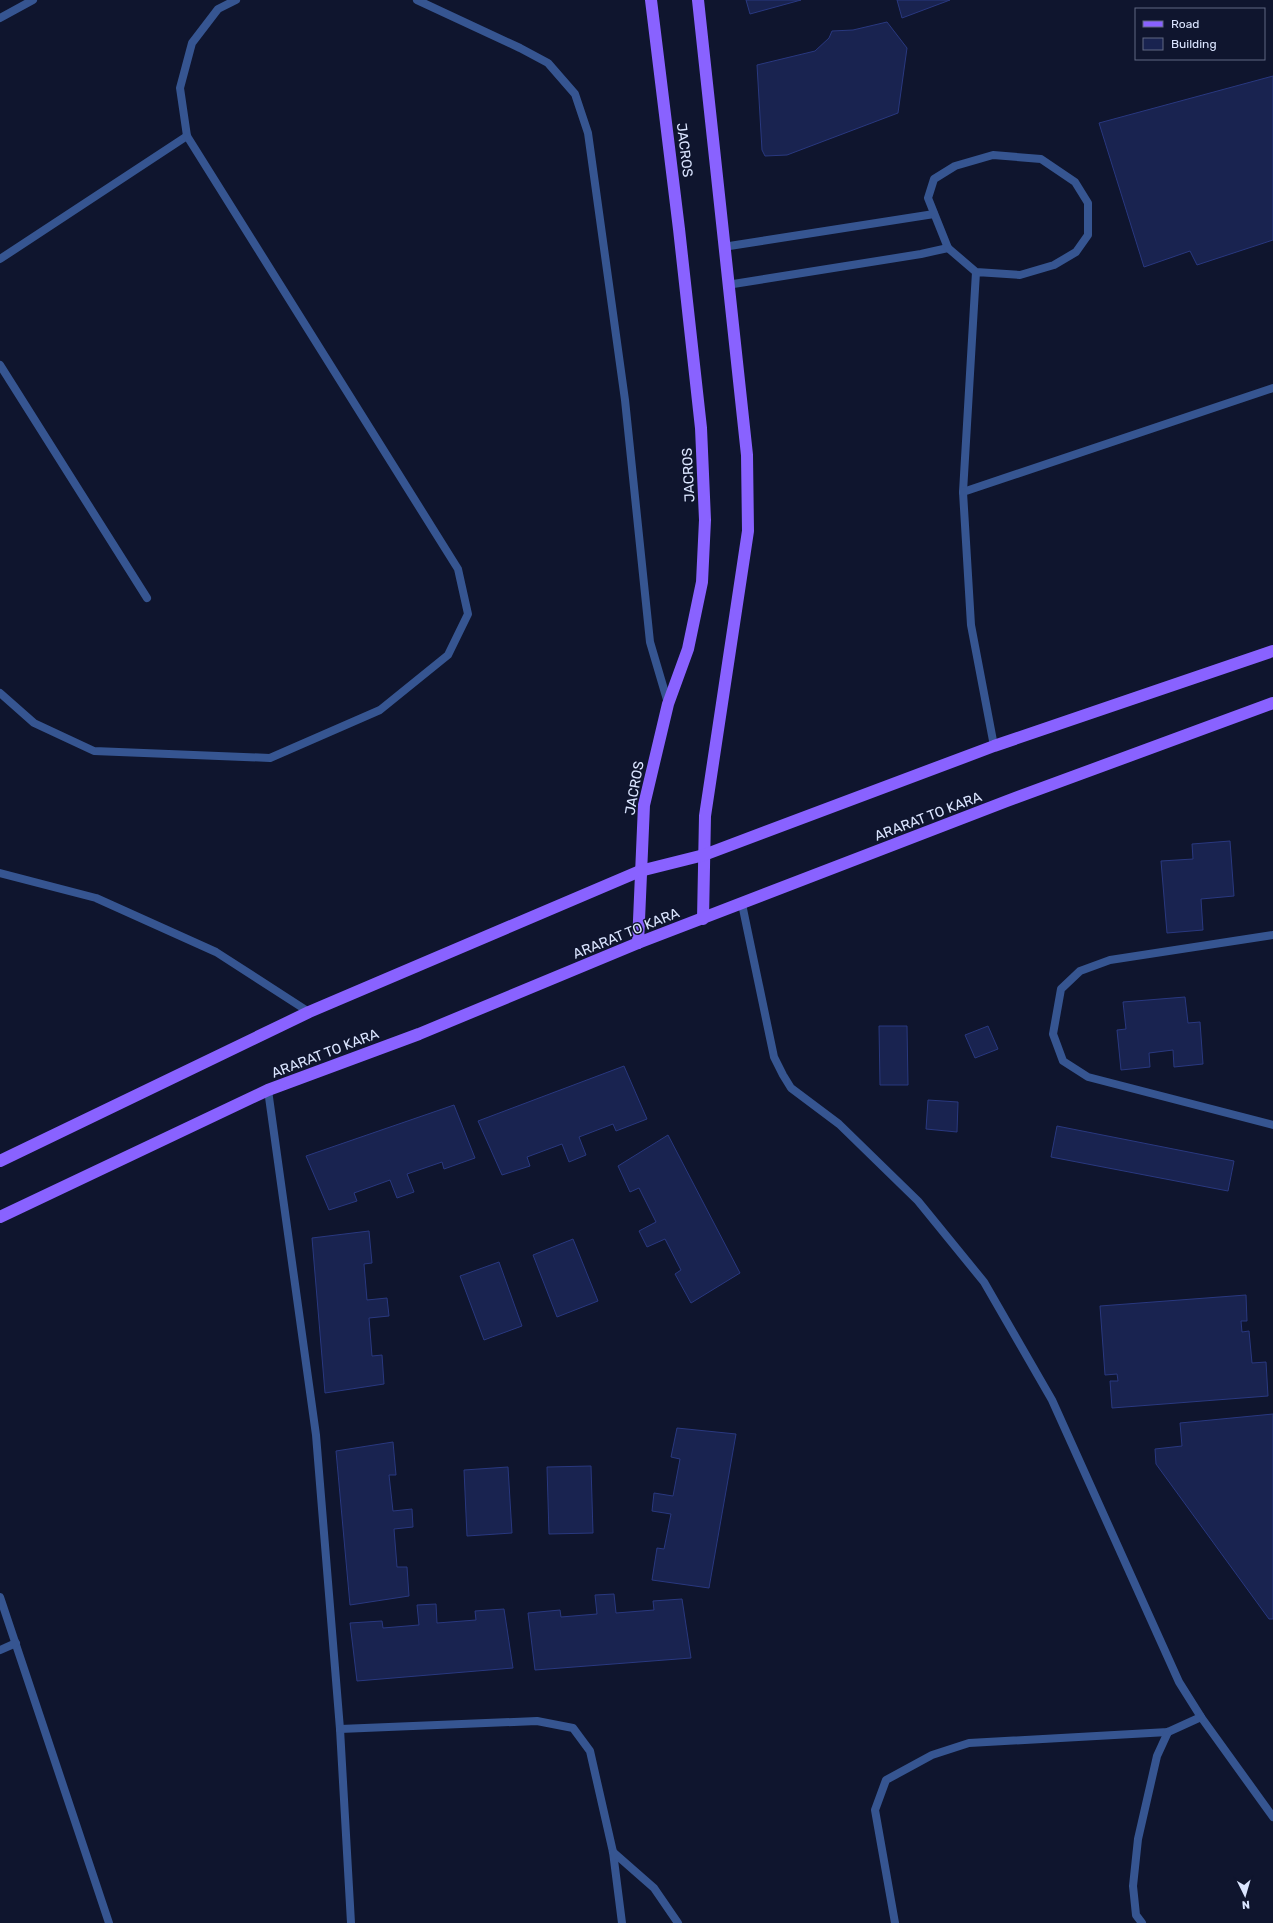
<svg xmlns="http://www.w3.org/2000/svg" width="1273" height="1923" font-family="Rubik,sans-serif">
<rect width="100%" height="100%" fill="#0f152e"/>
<g fill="#192350" stroke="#29387f">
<polygon points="746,0 801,0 750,14"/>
<polygon points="897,0 950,0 902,18"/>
<polygon points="887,22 907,48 898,113 787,155 765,156 762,150 757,65 815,51 829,38 832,31 853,30"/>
<polygon points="1273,76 1273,240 1197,265 1190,251 1144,267 1099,123"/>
<polygon points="1230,841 1234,896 1201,899 1203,930 1167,933 1161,861 1193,859 1192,844"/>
<polygon points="1185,997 1188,1023 1200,1022 1203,1064 1174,1067 1173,1050 1149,1053 1150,1067 1121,1070 1117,1030 1126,1029 1123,1002"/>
<polygon points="879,1026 907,1026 908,1085 880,1085"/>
<polygon points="988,1026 998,1049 975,1058 965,1035"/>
<polygon points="624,1066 647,1119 616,1131 613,1124 579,1137 586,1155 569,1162 562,1144 527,1157 530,1166 502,1175 478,1121"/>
<polygon points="928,1100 958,1102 957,1132 926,1129"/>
<polygon points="454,1105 475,1158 444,1169 442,1162 407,1174 414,1192 397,1198 390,1180 354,1193 357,1201 329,1210 306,1156"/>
<polygon points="1057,1126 1234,1161 1228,1191 1051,1157"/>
<polygon points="668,1135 740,1273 691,1303 675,1274 681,1270 665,1239 647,1247 639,1231 656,1222 639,1188 630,1192 618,1166"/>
<polygon points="369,1231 372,1263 364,1264 367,1300 387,1298 389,1316 369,1318 372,1356 382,1355 384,1384 325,1393 312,1238"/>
<polygon points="573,1239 598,1301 557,1317 533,1255"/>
<polygon points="499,1262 522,1326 484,1340 460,1276"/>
<polygon points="1246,1295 1247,1321 1241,1321 1242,1332 1249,1331 1252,1363 1266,1362 1268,1396 1112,1408 1110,1381 1118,1381 1117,1374 1105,1375 1100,1306"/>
<polygon points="1273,1414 1273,1619 1269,1619 1156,1464 1155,1449 1182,1446 1180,1423"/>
<polygon points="677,1428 736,1434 709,1588 652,1580 657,1548 664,1549 671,1514 652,1511 654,1493 673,1496 680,1459 671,1457"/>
<polygon points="393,1442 396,1475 389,1475 393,1511 412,1509 413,1527 394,1529 397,1567 407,1567 409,1596 350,1605 336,1451"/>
<polygon points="591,1466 593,1533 549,1534 547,1467"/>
<polygon points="508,1467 512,1533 467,1536 464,1470"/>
<polygon points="614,1594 616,1613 654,1610 653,1601 682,1599 691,1658 535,1670 528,1613 560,1610 561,1617 597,1614 595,1595"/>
<polygon points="436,1604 437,1623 476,1620 475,1611 504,1609 513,1668 357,1681 350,1623 382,1621 383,1628 419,1625 417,1605"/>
</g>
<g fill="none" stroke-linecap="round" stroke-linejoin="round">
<g stroke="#365591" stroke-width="8">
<polyline points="723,247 934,214"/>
<polyline points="0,259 187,136"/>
<polyline points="727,285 921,254 948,248"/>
<polyline points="0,365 147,598"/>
<polyline points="963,492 976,272 948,248 928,198 934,179 955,166 993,155 1041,159 1075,182 1088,203 1088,235 1076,252 1054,265 1020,275 976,272"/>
<polyline points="0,693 34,723 94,751 270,758 380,710 448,655 468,614 458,569 187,136 180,88 192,43 218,9 236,0"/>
<polyline points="994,746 971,625 963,492 1273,388"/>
</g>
<g stroke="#365591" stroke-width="8">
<polyline points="417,0 520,48 548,63 575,94 588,133 625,400 650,642 668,703"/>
<polyline points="0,18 33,0"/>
<polyline points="0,873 96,898 216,952 309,1012"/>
<polyline points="742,904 774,1057 783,1075 791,1088 839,1124 918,1201 984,1282 1052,1400 1179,1682 1201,1717 1273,1817"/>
<polyline points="1273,935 1110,960 1080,971 1061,989 1053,1034 1063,1061 1088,1077 1273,1125"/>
<polyline points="268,1090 316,1435 340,1729 351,1923"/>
<polyline points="0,1597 109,1923"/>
<polyline points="0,1650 16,1643"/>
<polyline points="340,1729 537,1721 573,1728 590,1751 613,1852 622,1923"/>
<polyline points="613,1852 654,1888 678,1923"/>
<polyline points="895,1923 875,1810 886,1780 932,1755 969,1743 1168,1732 1201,1717"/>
<polyline points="1142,1923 1136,1915 1133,1886 1138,1839 1157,1756 1168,1732"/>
</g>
<g stroke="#8962ff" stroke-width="12">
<polyline points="698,0 747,455 748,531 705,816 703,919"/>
<polyline points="638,943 644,805 668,704 688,649 702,582 705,520 701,428 679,229 651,0"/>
<polyline points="0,1161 309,1012 640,871 704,855 994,746 1273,651"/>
<polyline points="0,1217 268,1090 419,1034 638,943 1007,801 1273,703"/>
</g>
</g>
<g text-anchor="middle" stroke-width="3" stroke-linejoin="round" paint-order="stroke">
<g font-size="14" fill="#dbe5ff" stroke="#0f152e">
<text transform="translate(685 150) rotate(83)" y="5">JACROS</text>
<text transform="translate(688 475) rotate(-93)" y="5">JACROS</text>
<text transform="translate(634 788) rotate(-80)" y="5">JACROS</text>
<text transform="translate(928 816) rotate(-21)" y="5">ARARAT TO KARA</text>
<text transform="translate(626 933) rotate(-22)" y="5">ARARAT TO KARA</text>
<text transform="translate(325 1053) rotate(-21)" y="5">ARARAT TO KARA</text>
</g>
</g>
<rect x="1135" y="8" width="130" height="52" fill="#0f152e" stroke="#616882"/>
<rect x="1143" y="21" width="20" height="6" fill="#8962ff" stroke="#616882"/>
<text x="1171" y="28" font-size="12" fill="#dbe5ff">Road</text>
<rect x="1143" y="38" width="20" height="12" fill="#192350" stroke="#616882"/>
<text x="1171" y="48" font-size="12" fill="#dbe5ff">Building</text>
<g transform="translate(1245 1895) rotate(175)" stroke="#0f152e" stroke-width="3" paint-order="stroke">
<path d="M0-3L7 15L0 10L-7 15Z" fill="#dbe5ff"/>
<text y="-6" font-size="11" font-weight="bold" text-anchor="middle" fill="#dbe5ff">N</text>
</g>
</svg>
